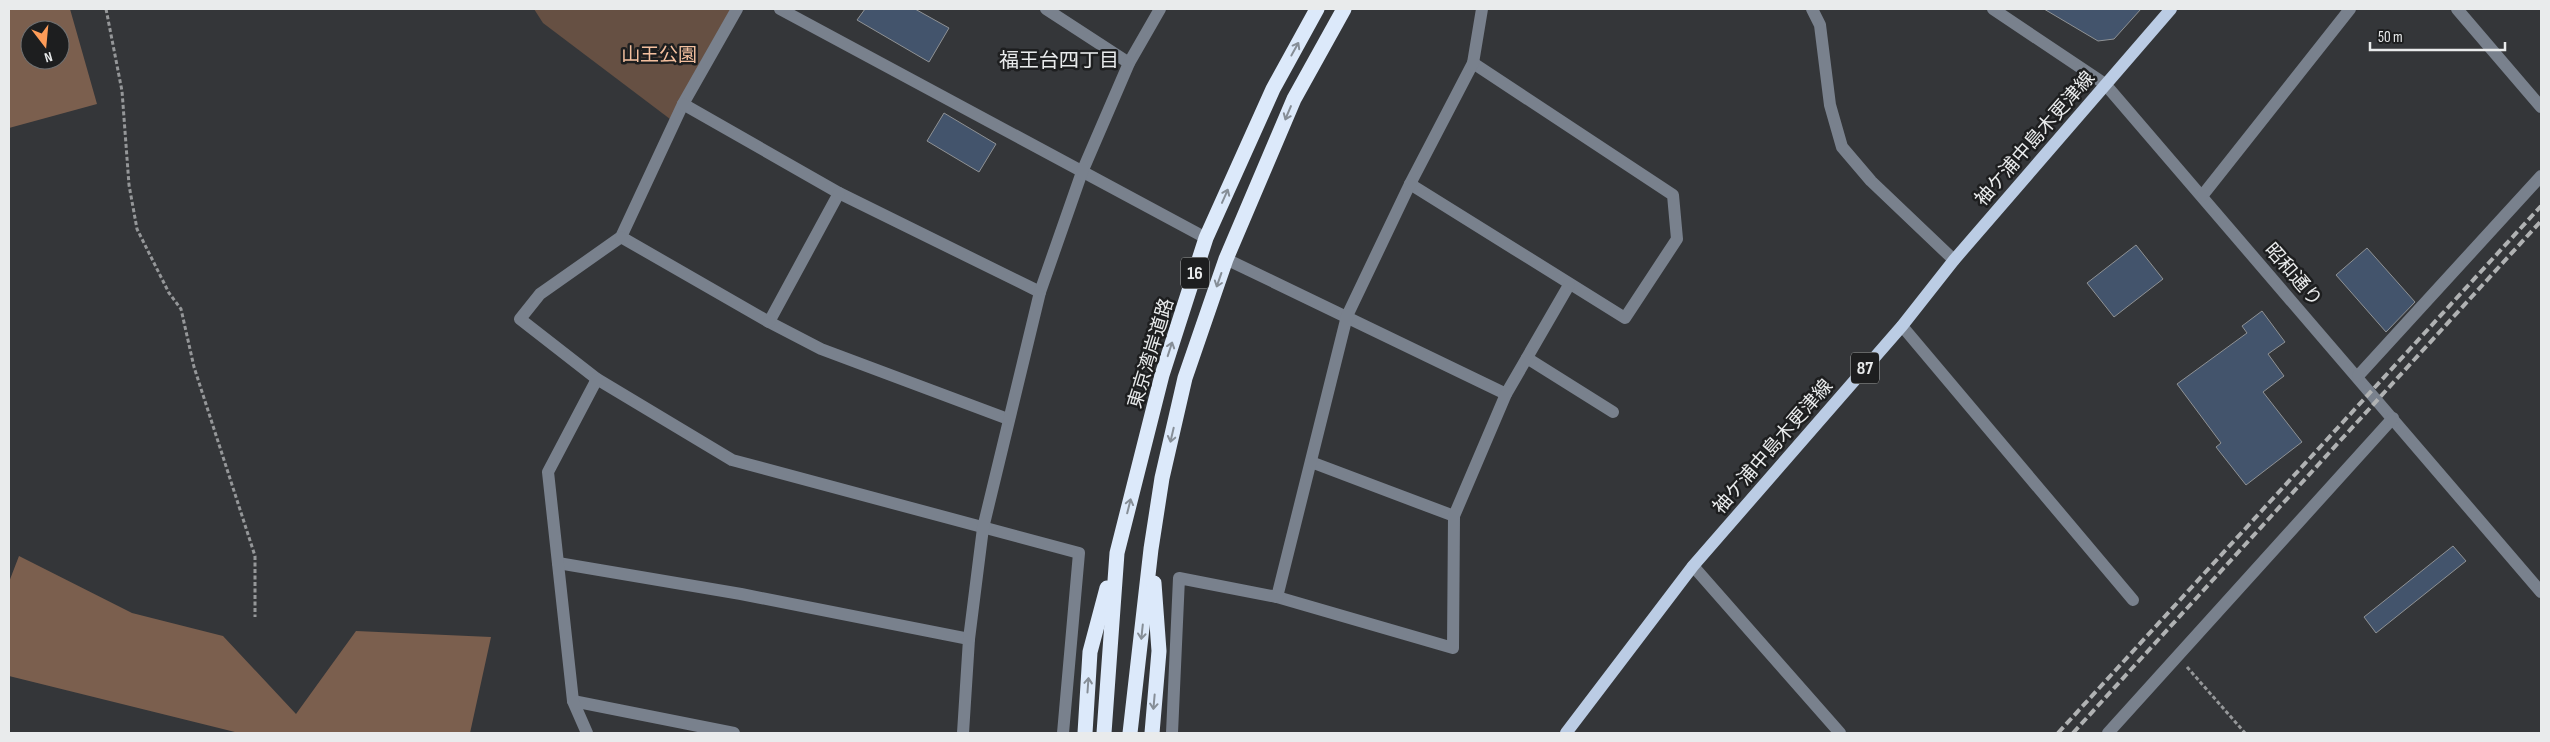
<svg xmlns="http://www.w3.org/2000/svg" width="2550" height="742" font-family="'Sofia Sans Condensed','Noto Sans JP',sans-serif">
<rect width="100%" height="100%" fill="#343639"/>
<polygon fill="#665043" points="534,9 737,9 674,122 543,23"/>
<g fill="#7b5f4e" fill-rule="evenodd">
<path d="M 9,9 L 70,9 L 97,104 L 9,128 ZM 30,30 L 60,30 L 60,60 L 30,60 Z"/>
<polygon points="19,556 132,613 223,636 296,714 356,631 491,637 470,733 239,733 9,676 9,582"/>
</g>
<g fill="#43546c" stroke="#8f9295">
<polygon points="865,9 915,9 949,28 929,62 857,20"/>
<polygon points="2044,9 2141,9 2114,39 2098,41"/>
<polygon points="944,113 996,144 979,172 927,141"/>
<polygon points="2136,245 2163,279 2114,317 2087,283"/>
<polygon points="2367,248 2415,302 2386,332 2336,275"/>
<polygon points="2262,311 2285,342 2268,354 2284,376 2263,392 2302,442 2246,485 2216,447 2221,443 2177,384 2247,333 2242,326"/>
<polygon points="2453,546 2466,561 2376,633 2364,617"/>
</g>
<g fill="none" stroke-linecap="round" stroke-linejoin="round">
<g stroke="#959799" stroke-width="3" stroke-dasharray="4 2.5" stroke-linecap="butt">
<polyline points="106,9 122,91 129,185 137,229 169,293 181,309 194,367 255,556 255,617"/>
<polyline points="2187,667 2245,733"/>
</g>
<g stroke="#79818d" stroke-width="12">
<polyline points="737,9 683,104 621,237 540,294 520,319 597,379 732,460 1079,553 1063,733"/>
<polyline points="780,9 1206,238"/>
<polyline points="1046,9 1129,63"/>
<polyline points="1812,9 1820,25 1830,105 1842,147 1871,181 1954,260"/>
<polyline points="1993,9 2105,84 2541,592"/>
<polyline points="2457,9 2541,107"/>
<polyline points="683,104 839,193 1040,292"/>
<polyline points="1410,184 1625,318 1677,239 1673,195 1473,63"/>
<polyline points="2202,196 2350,9"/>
<polyline points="621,237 769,322 821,349 1008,419"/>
<polyline points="1226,259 1506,394"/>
<polyline points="769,322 839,193"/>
<polyline points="1902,326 2133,600"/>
<polyline points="1527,358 1613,412"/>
<polyline points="2358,376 2541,176"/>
<polyline points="1311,462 1454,516"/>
<polyline points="558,563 741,594 969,639"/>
<polyline points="1693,566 1840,733"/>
<polyline points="1277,597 1453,648 1454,516 1506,394 1569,285"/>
<polyline points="573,701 734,733"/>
<polyline points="587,733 573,701 548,472 597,379"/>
<polyline points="963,733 969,639 983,528 1040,292 1082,172 1129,63 1160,9"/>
<polyline points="1172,733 1179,578 1277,597 1347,316 1410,184 1473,63 1482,9"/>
<polyline points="2108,733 2393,418"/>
</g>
<polyline stroke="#bbcce4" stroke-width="12" points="1566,733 1693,566 1902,326 1954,260 2171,9"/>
<g stroke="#dce9fa" stroke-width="15">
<polyline points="1085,733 1090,652 1107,588"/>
<polyline points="1104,733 1117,553 1162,375 1206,238 1273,89 1317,9"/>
<polyline points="1130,733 1151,549 1162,478 1185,378 1226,259 1294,99 1344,9"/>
<polyline points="1152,733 1159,651 1154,583"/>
</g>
<g stroke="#b0b2b3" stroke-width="4" stroke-dasharray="8 4" stroke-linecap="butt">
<polyline points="2058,733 2541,206"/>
<polyline points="2073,733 2541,221"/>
</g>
</g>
<defs><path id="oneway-shaft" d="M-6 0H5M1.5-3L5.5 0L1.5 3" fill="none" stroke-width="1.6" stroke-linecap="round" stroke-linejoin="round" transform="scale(1.25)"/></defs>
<g stroke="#868e97">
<use href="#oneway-shaft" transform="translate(1295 49) rotate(-61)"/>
<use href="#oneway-shaft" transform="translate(1288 113) rotate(113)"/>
<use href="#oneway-shaft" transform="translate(1225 196) rotate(-66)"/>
<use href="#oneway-shaft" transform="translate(1219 280) rotate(109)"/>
<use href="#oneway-shaft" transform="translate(1170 349) rotate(-72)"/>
<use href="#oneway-shaft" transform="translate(1172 435) rotate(103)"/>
<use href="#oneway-shaft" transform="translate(1129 506) rotate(-76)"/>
<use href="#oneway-shaft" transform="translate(1142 632) rotate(96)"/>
<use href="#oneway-shaft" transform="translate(1088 685) rotate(-86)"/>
<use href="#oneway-shaft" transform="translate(1154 702) rotate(95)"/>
</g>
<g text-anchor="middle" stroke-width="5" stroke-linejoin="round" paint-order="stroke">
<g fill="#1d1e1f" stroke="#acaeae" stroke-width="1">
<rect x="1181" y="257.5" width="28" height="31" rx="4"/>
<rect x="1851" y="352.5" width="28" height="31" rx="4"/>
</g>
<g font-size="18" font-weight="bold" fill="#e9ebec">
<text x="1195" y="279">16</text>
<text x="1865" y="374">87</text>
</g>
<g font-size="19" fill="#f4c09f" stroke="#1d1e1f">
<text x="659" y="61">山王公園</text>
</g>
<g font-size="19" fill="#e9ebec" stroke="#1d1e1f">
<text transform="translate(2034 138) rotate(-49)" y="7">袖ケ浦中島木更津線</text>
<text transform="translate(2294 274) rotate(49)" y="7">昭和通り</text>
<text transform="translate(1150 353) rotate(-73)" y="7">東京湾岸道路</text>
<text transform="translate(1772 446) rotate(-49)" y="7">袖ケ浦中島木更津線</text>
</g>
<g font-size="20" fill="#e9ebec" stroke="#1d1e1f">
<text x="1059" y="67">福王台四丁目</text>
</g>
</g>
<rect width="2550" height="742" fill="none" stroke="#e9ebec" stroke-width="20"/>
<g transform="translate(45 45) rotate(164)"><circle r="24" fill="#1d1e1f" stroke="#6f7071"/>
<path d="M0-4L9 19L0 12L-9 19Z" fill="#fe9c58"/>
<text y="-8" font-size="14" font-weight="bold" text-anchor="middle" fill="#e9ebec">N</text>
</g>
<path d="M2370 42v8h135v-8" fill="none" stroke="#e9ebec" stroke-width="2.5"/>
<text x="2378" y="42" font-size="15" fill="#e9ebec" stroke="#1d1e1f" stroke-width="4" paint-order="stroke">50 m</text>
</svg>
